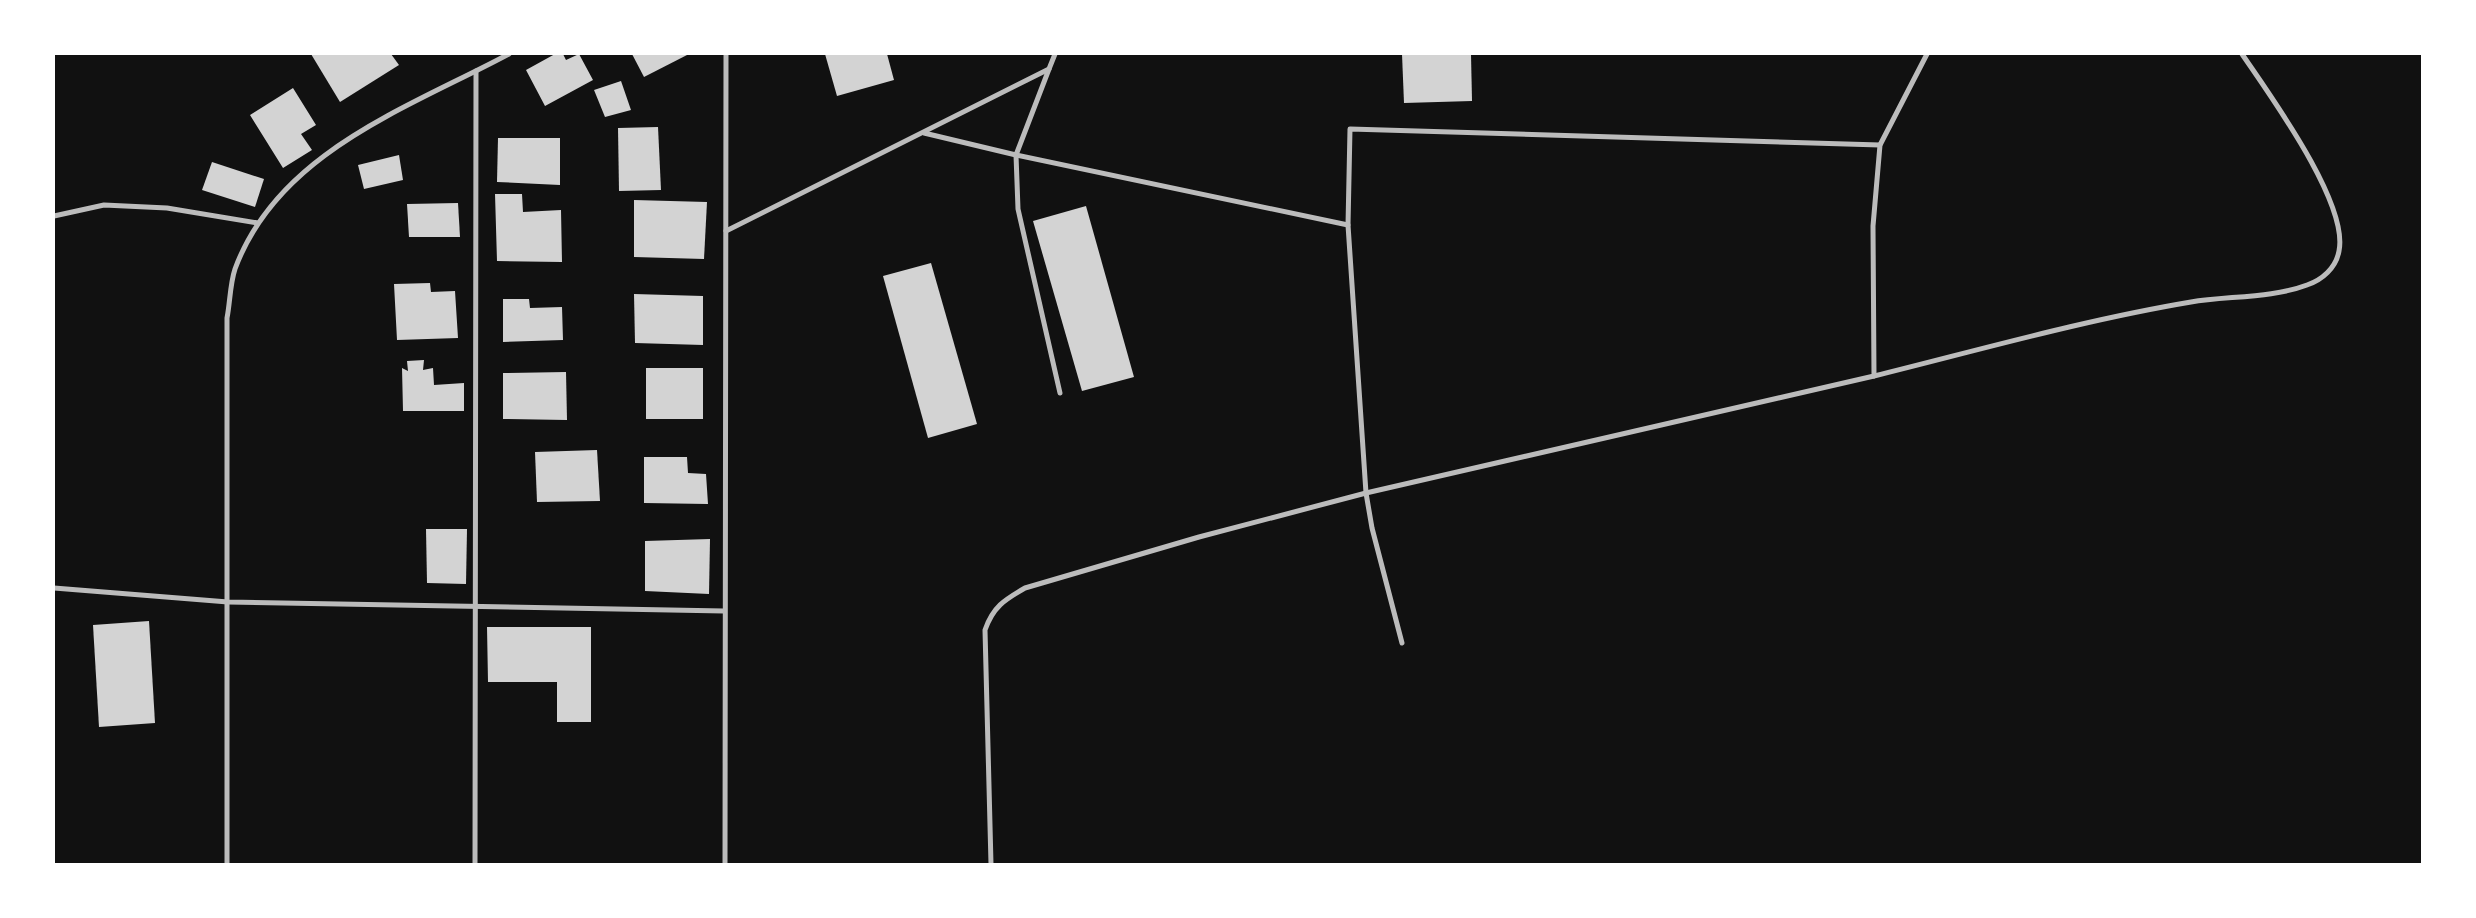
<svg xmlns="http://www.w3.org/2000/svg" width="2476" height="918" font-family="'Alegreya Sans',sans-serif">
<rect width="100%" height="100%" fill="#111"/>
<g fill="#d3d3d3">
<polygon points="311,54 391,54 399,65 340,102"/>
<polygon points="555,54 563,54 566,60 579,54 593,80 545,106 526,70"/>
<polygon points="632,54 689,54 644,77"/>
<polygon points="825,54 887,54 894,80 837,96"/>
<polygon points="1402,54 1471,54 1472,101 1404,103"/>
<polygon points="621,81 631,110 605,117 594,90"/>
<polygon points="293,88 316,125 301,134 312,150 283,168 250,115"/>
<polygon points="658,127 661,190 619,191 618,128"/>
<polygon points="498,138 560,138 560,185 497,182"/>
<polygon points="399,155 403,180 364,189 358,165"/>
<polygon points="212,162 264,179 255,207 202,190"/>
<polygon points="495,194 522,194 523,212 561,210 562,262 497,261"/>
<polygon points="634,200 707,202 704,259 634,257"/>
<polygon points="458,203 460,237 409,237 407,204"/>
<polygon points="1086,206 1134,377 1082,391 1033,221"/>
<polygon points="931,263 977,424 928,438 883,276"/>
<polygon points="430,283 431,292 455,291 458,338 397,340 394,284"/>
<polygon points="634,294 703,296 703,345 635,343"/>
<polygon points="503,299 529,299 530,308 562,307 563,340 503,342"/>
<polygon points="424,360 423,370 433,368 434,385 464,383 464,411 403,411 402,368 408,371 407,361"/>
<rect x="646" y="368" width="57" height="51"/>
<polygon points="566,372 567,420 503,419 503,373"/>
<polygon points="597,450 600,501 537,502 535,452"/>
<polygon points="644,457 687,457 688,473 706,474 708,504 644,503"/>
<polygon points="426,529 467,529 466,584 427,583"/>
<polygon points="710,539 709,594 645,591 645,541"/>
<polygon points="149,621 155,723 99,727 93,625"/>
<polygon points="487,627 591,627 591,722 557,722 557,682 488,682"/>
</g>
<g fill="none" stroke-linecap="round" stroke-linejoin="round">
<g stroke="#bcbcbc" stroke-width="5">
<polyline points="1049,69 1016,155 1018,209 1060,393"/>
<polyline points="924,133 1016,155 1348,225"/>
<polyline points="54,216 104,205 167,208 258,223"/>
<polyline points="726,231 1049,69 1055,54"/>
<path d="M 1874,376 C 1979,350 2084,320 2191,302 C 2227,296 2273,298 2307,285 C 2322,280 2336,268 2339,251 C 2349,203 2269,94 2242,54"/>
<polyline points="54,588 228,602 724,611"/>
<polyline points="1402,643 1372,528 1366,493 1348,225 1350,129 1880,145"/>
<path d="M 227,864 L 227,318 C 230,303 230,284 235,269 C 278,152 408,108 509,54"/>
<polyline points="475,864 476,71"/>
<polyline points="725,864 726,54"/>
<path d="M 991,864 L 985,630 C 993,607 1004,600 1025,588 L 1199,537 L 1366,493 L 1874,376 L 1873,226 L 1880,145 L 1927,54"/>
</g>
</g>
<rect width="2476" height="918" fill="none" stroke="#ffffff" stroke-width="110"/>
</svg>
